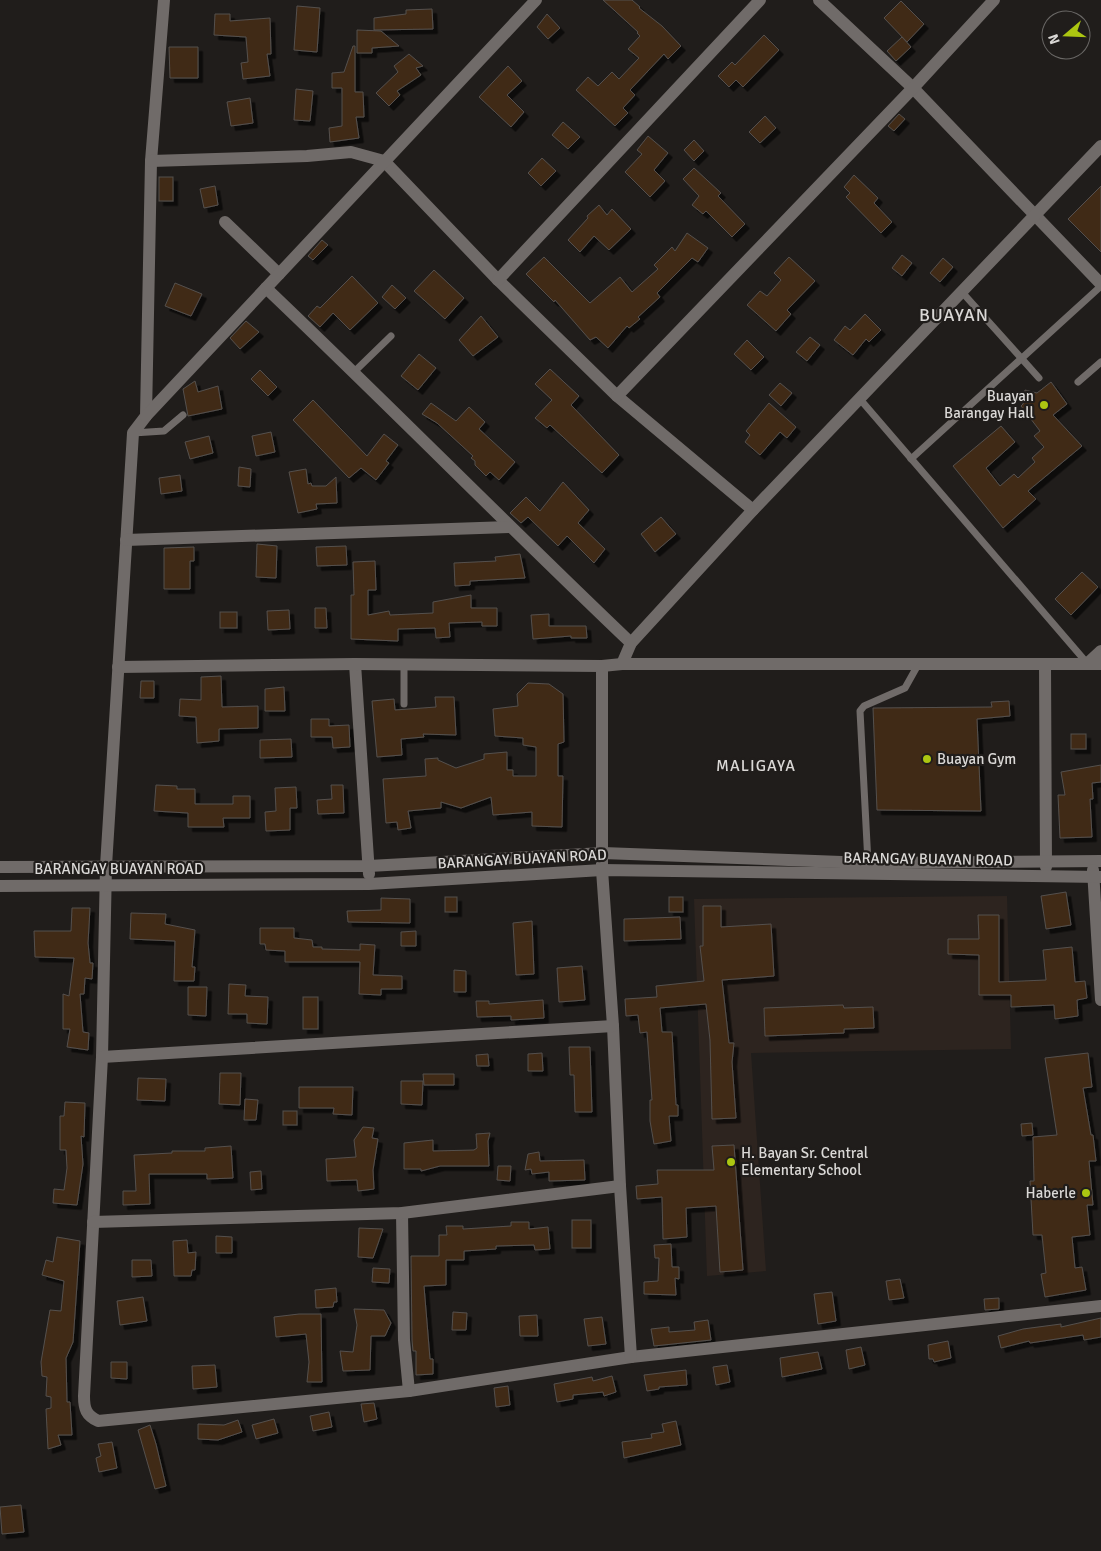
<svg xmlns="http://www.w3.org/2000/svg" width="1101" height="1551" font-family="Signika,sans-serif">
<defs>
<filter id="shadow"><feDropShadow dx="4.5" dy="4.5" stdDeviation="0" flood-color="#0009"/></filter>
</defs>
<rect width="100%" height="100%" fill="#201d1b"/>
<polygon fill="#2d241f" points="1007,896 1011,1049 751,1053 766,1271 707,1276 694,899"/>
<g fill="#412a17" stroke="#54504d" filter="url(#shadow)">
<polygon points="603,0 632,0 640,7 639,8 662,26 681,46 668,59 664,54 630,90 635,95 623,108 628,113 615,126 576,90 588,77 598,86 612,72 619,79 639,58 628,49 640,36 637,33 638,32"/>
<polygon points="901,1 924,24 907,42 884,18"/>
<polygon points="297,6 320,8 317,52 294,50"/>
<polygon points="432,9 433,29 374,30 374,18 406,14 406,10"/>
<polygon points="215,14 230,14 230,21 270,18 271,54 267,54 270,76 243,79 241,63 248,62 246,37 214,35"/>
<polygon points="547,14 560,28 548,39 537,27"/>
<polygon points="357,30 381,31 399,46 372,48 372,53 357,53"/>
<polygon points="764,35 779,50 743,87 736,80 729,87 718,76 732,62 735,65"/>
<polygon points="902,37 911,47 896,61 887,51"/>
<polygon points="353,46 355,46 355,92 363,92 364,117 356,117 359,138 330,142 329,128 342,126 342,88 332,88 332,73 344,72"/>
<polygon points="169,47 198,47 198,78 170,78"/>
<polygon points="409,54 423,66 416,68 421,75 397,91 400,95 389,106 376,93 398,72 394,66"/>
<polygon points="508,66 522,81 507,95 524,112 511,127 479,97"/>
<polygon points="296,89 313,91 310,121 294,120"/>
<polygon points="250,98 253,123 231,126 227,102"/>
<polygon points="899,114 905,119 894,131 888,126"/>
<polygon points="765,116 776,128 760,143 749,132"/>
<polygon points="563,122 580,137 568,149 552,135"/>
<polygon points="648,136 668,153 654,170 665,181 650,197 625,172 642,154 637,150"/>
<polygon points="694,140 704,151 694,161 684,150"/>
<polygon points="542,158 556,171 541,186 528,173"/>
<polygon points="694,168 721,193 718,196 745,224 732,237 706,211 703,214 692,205 699,196 683,179"/>
<polygon points="854,175 878,198 874,203 892,222 881,233 846,197 850,193 844,187"/>
<rect x="159" y="177" width="14" height="24"/>
<polygon points="215,186 218,205 204,208 200,189"/>
<polygon points="1101,186 1101,252 1068,219"/>
<polygon points="599,205 607,215 612,209 631,229 609,250 594,236 580,252 568,240 588,218 587,216"/>
<polygon points="687,233 708,248 698,262 692,258 657,293 660,297 638,317 640,319 629,328 627,326 608,348 596,337 590,340 555,300 554,302 526,274 544,257 590,303 620,277 632,292 658,269 654,265 672,247 675,251"/>
<polygon points="322,240 328,245 313,260 308,256"/>
<polygon points="902,255 912,263 902,276 892,268"/>
<polygon points="789,257 815,281 787,310 791,314 776,331 747,305 760,291 767,296 781,280 774,273"/>
<polygon points="943,258 953,267 940,282 930,273"/>
<polygon points="434,270 464,298 445,319 414,291"/>
<polygon points="352,276 378,303 350,330 333,313 320,327 308,316 317,306 320,308"/>
<polygon points="175,283 202,294 191,316 165,306"/>
<polygon points="392,285 406,298 395,309 382,297"/>
<polygon points="865,314 881,330 869,342 866,339 853,355 834,340 845,326 850,330"/>
<polygon points="481,316 498,337 473,356 459,340"/>
<polygon points="246,321 259,332 240,349 230,338"/>
<polygon points="810,337 820,345 807,361 796,352"/>
<polygon points="747,340 764,357 751,370 734,354"/>
<polygon points="419,354 436,368 418,390 401,376"/>
<polygon points="550,369 579,396 571,405 619,455 602,473 550,425 547,428 535,418 552,400 535,384"/>
<polygon points="260,370 277,387 268,396 251,379"/>
<polygon points="195,381 198,392 218,386 222,409 188,416 183,389"/>
<polygon points="1051,382 1067,404 1053,415 1082,446 1028,491 1036,499 1003,528 953,466 1001,426 1015,442 986,468 1000,486 1014,474 1018,478 1035,462 1032,458 1044,447 1034,436 1040,431 1021,406 1023,404 1025,390 1037,393"/>
<polygon points="780,383 792,393 781,406 769,395"/>
<polygon points="313,400 367,456 384,434 398,445 386,461 389,463 376,480 361,468 349,478 293,420"/>
<polygon points="431,403 456,421 469,407 485,422 479,429 515,462 499,480 490,472 486,476 475,465 475,461 471,458 473,456 437,423 422,414"/>
<polygon points="769,403 796,427 787,438 780,432 760,455 745,442 750,435 746,431"/>
<polygon points="271,432 275,452 256,456 252,436"/>
<polygon points="209,436 213,453 190,459 185,442"/>
<polygon points="239,467 251,469 250,487 238,486"/>
<polygon points="306,469 308,484 311,483 312,486 326,486 336,477 337,503 316,504 317,509 298,513 289,472"/>
<polygon points="180,475 182,491 161,494 159,478"/>
<polygon points="563,482 589,510 578,523 605,549 594,563 567,536 558,546 528,517 521,523 510,513 526,497 540,511"/>
<polygon points="661,517 676,534 655,552 641,534"/>
<polygon points="257,544 277,546 276,578 256,577"/>
<polygon points="346,546 347,565 317,566 316,547"/>
<polygon points="194,547 194,561 190,561 190,589 164,589 164,548"/>
<polygon points="520,554 525,578 470,581 470,585 455,586 454,563 496,561 495,557"/>
<polygon points="375,561 376,590 368,590 368,615 389,611 390,615 433,613 433,602 471,595 471,608 497,608 497,626 482,626 482,622 449,623 450,637 436,638 435,628 398,629 398,641 351,639 351,595 354,595 353,562"/>
<polygon points="1082,572 1098,587 1071,615 1055,599"/>
<polygon points="315,608 326,608 327,628 315,628"/>
<polygon points="289,610 290,629 268,630 267,611"/>
<rect x="220" y="612" width="17" height="16"/>
<polygon points="549,614 549,626 586,626 587,638 571,638 571,636 533,639 531,615"/>
<polygon points="221,676 222,707 258,706 258,728 219,729 219,741 197,743 196,717 179,716 180,699 201,700 201,677"/>
<polygon points="141,681 154,681 154,698 140,698"/>
<polygon points="528,683 549,684 563,694 564,742 558,744 558,776 563,776 562,827 532,826 532,812 493,815 491,797 461,808 441,802 441,808 408,811 411,828 398,830 397,822 386,823 383,779 426,776 425,759 438,758 438,760 456,768 484,759 484,754 507,752 507,770 513,770 513,776 536,776 536,747 523,745 523,738 495,736 493,709 518,706 517,694"/>
<polygon points="284,687 285,711 265,711 265,689"/>
<polygon points="435,697 454,697 456,735 423,734 424,737 401,739 402,755 377,757 372,701 394,699 395,710 436,707"/>
<polygon points="1009,701 1010,716 977,719 981,811 877,810 873,708 992,707 991,702"/>
<polygon points="311,719 329,719 329,726 349,725 350,747 333,748 332,737 311,737"/>
<rect x="1071" y="734" width="15" height="15"/>
<polygon points="291,739 292,757 260,758 260,740"/>
<polygon points="1101,765 1101,782 1092,783 1093,799 1090,799 1092,837 1060,838 1058,795 1065,795 1061,772"/>
<polygon points="156,785 177,786 177,789 195,789 195,804 233,804 233,796 250,796 250,818 223,818 224,827 188,827 188,813 154,811"/>
<polygon points="331,785 343,785 344,813 318,814 317,800 332,799"/>
<polygon points="296,787 297,808 290,808 290,830 266,831 265,812 276,811 275,788"/>
<polygon points="1066,892 1071,925 1046,929 1041,896"/>
<rect x="445" y="897" width="12" height="15"/>
<rect x="669" y="897" width="14" height="15"/>
<polygon points="381,898 410,899 410,923 348,922 347,911 381,910"/>
<polygon points="703,906 721,906 721,927 771,924 774,976 722,980 729,1043 734,1043 732,1062 736,1118 712,1119 710,1040 706,1004 660,1008 662,1032 672,1032 676,1105 678,1105 678,1116 669,1116 671,1141 654,1144 650,1121 650,1100 652,1100 647,1032 640,1033 638,1015 626,1016 625,999 657,997 656,986 704,981 700,946 703,946"/>
<polygon points="72,908 90,908 88,943 90,963 93,963 92,979 85,978 84,994 80,994 83,1032 89,1033 88,1050 67,1047 70,1029 63,1029 63,994 69,996 74,958 35,957 34,931 71,931"/>
<polygon points="131,913 166,914 165,924 195,930 192,967 195,967 194,981 174,981 175,941 130,939"/>
<polygon points="978,915 999,915 999,982 1046,980 1043,950 1072,947 1075,982 1085,981 1087,998 1077,1000 1078,1016 1055,1019 1054,1005 1011,1007 1011,995 979,995 979,955 948,954 948,939 979,939"/>
<polygon points="680,917 681,939 624,941 624,919"/>
<polygon points="532,921 534,974 516,975 513,923"/>
<polygon points="260,928 294,928 294,938 312,940 313,947 322,947 322,949 360,950 360,944 375,945 373,975 402,976 402,989 381,989 381,995 359,994 360,962 285,962 285,951 266,950 265,944 260,944"/>
<polygon points="416,931 416,946 401,946 401,932"/>
<polygon points="582,966 585,1000 559,1002 557,968"/>
<polygon points="454,970 466,971 466,992 454,992"/>
<polygon points="229,984 246,985 245,996 268,997 267,1024 247,1023 247,1014 228,1014"/>
<polygon points="188,987 207,987 206,1016 188,1015"/>
<rect x="303" y="997" width="15" height="32"/>
<polygon points="543,1000 544,1018 511,1020 511,1016 477,1017 476,1001 489,1001 489,1004"/>
<polygon points="843,1005 844,1008 873,1007 874,1028 844,1029 844,1033 765,1036 764,1008"/>
<polygon points="569,1047 590,1047 592,1112 575,1112 574,1075 570,1075"/>
<polygon points="542,1053 543,1071 528,1071 528,1054"/>
<polygon points="1088,1053 1092,1087 1083,1088 1091,1135 1093,1135 1096,1161 1089,1161 1093,1205 1087,1205 1090,1235 1072,1237 1075,1268 1082,1267 1086,1290 1045,1297 1041,1274 1046,1273 1042,1235 1033,1235 1030,1181 1034,1181 1033,1137 1057,1135 1045,1058"/>
<polygon points="488,1054 489,1066 477,1066 476,1055"/>
<polygon points="220,1073 241,1073 240,1105 219,1104"/>
<polygon points="423,1074 454,1074 454,1085 424,1085"/>
<polygon points="138,1078 166,1079 165,1101 137,1100"/>
<polygon points="401,1081 423,1081 422,1105 401,1104"/>
<polygon points="299,1087 353,1087 352,1115 333,1114 334,1108 299,1108"/>
<polygon points="245,1099 258,1100 256,1120 244,1120"/>
<polygon points="65,1102 85,1103 84,1137 81,1136 83,1164 77,1205 53,1203 54,1189 64,1190 67,1168 66,1150 60,1150 60,1116 64,1116"/>
<rect x="283" y="1111" width="14" height="14"/>
<polygon points="1032,1123 1033,1135 1022,1136 1021,1124"/>
<polygon points="363,1127 374,1128 372,1138 378,1139 373,1170 374,1189 358,1191 357,1180 327,1181 326,1159 356,1157 354,1140"/>
<polygon points="490,1133 488,1141 489,1166 440,1166 421,1171 421,1169 404,1169 404,1143 433,1140 433,1151 474,1150 477,1148 476,1134"/>
<polygon points="734,1145 743,1270 720,1272 716,1206 686,1208 687,1237 663,1239 662,1197 637,1199 636,1186 658,1184 657,1170 714,1170 712,1146"/>
<polygon points="231,1146 233,1178 207,1179 207,1174 149,1174 150,1204 123,1205 123,1191 136,1191 134,1155 172,1153 172,1151 205,1151 205,1148"/>
<polygon points="539,1152 540,1161 584,1160 585,1180 549,1181 549,1172 532,1174 531,1169 525,1170 528,1154"/>
<polygon points="498,1166 511,1166 510,1181 497,1180"/>
<polygon points="261,1171 262,1189 251,1190 250,1172"/>
<rect x="572" y="1220" width="19" height="28"/>
<polygon points="511,1222 529,1222 529,1229 548,1227 550,1249 535,1250 534,1245 496,1246 496,1249 464,1251 464,1260 446,1260 446,1285 424,1286 430,1359 433,1359 433,1374 416,1375 416,1351 413,1351 412,1340 411,1256 439,1256 439,1235 447,1235 446,1226 463,1226 463,1229 511,1226"/>
<polygon points="359,1228 383,1229 373,1258 358,1257"/>
<polygon points="216,1236 232,1237 232,1253 216,1253"/>
<polygon points="57,1237 80,1241 73,1342 66,1358 67,1402 70,1402 72,1435 58,1435 61,1445 48,1449 46,1409 51,1408 51,1397 46,1396 47,1377 42,1376 41,1362 50,1310 61,1311 64,1281 42,1275 46,1260 53,1262"/>
<polygon points="187,1240 188,1253 196,1252 195,1270 192,1270 191,1276 174,1276 173,1241"/>
<polygon points="671,1244 672,1267 679,1267 679,1279 675,1278 676,1295 644,1294 644,1282 658,1281 659,1258 655,1258 654,1245"/>
<polygon points="132,1260 151,1260 152,1276 132,1277"/>
<polygon points="373,1268 390,1269 389,1283 372,1282"/>
<polygon points="900,1279 904,1298 889,1300 886,1281"/>
<polygon points="336,1288 337,1302 334,1302 333,1307 316,1308 315,1290"/>
<polygon points="832,1292 836,1321 818,1324 814,1294"/>
<polygon points="143,1297 147,1321 120,1325 117,1301"/>
<polygon points="999,1298 999,1309 985,1310 984,1299"/>
<polygon points="354,1309 384,1310 391,1323 385,1336 371,1336 370,1370 343,1371 340,1351 353,1352 357,1325"/>
<polygon points="453,1312 467,1313 466,1330 452,1330"/>
<polygon points="299,1314 321,1314 322,1382 307,1382 309,1362 306,1334 276,1337 274,1317"/>
<polygon points="537,1315 538,1336 520,1336 519,1316"/>
<polygon points="602,1317 606,1344 588,1346 584,1319"/>
<polygon points="1101,1318 1101,1337 1084,1340 1083,1335 1030,1343 1029,1341 1001,1348 998,1336 1023,1329 1061,1324 1061,1327"/>
<polygon points="708,1320 711,1340 654,1346 651,1329 669,1327 669,1332 695,1330 694,1322"/>
<polygon points="948,1341 951,1358 934,1362 933,1359 929,1359 928,1345"/>
<polygon points="861,1347 865,1365 849,1369 846,1350"/>
<polygon points="818,1352 822,1369 782,1377 780,1358"/>
<polygon points="111,1362 127,1362 127,1379 111,1378"/>
<polygon points="215,1365 217,1387 193,1389 192,1366"/>
<polygon points="727,1365 730,1382 716,1385 713,1367"/>
<polygon points="686,1370 687,1385 659,1387 659,1389 647,1391 644,1375"/>
<polygon points="612,1376 616,1392 604,1396 603,1392 573,1395 573,1399 557,1402 554,1384 592,1377 593,1381"/>
<polygon points="508,1386 510,1405 496,1407 494,1388"/>
<polygon points="374,1403 377,1419 364,1422 361,1404"/>
<polygon points="329,1412 332,1427 313,1431 310,1416"/>
<polygon points="274,1419 278,1433 256,1439 252,1425"/>
<polygon points="238,1420 242,1432 218,1440 198,1439 198,1424 224,1425"/>
<polygon points="676,1421 681,1445 624,1458 622,1442 652,1438 651,1434 664,1432 662,1424"/>
<polygon points="150,1425 156,1444 166,1486 155,1489 138,1430"/>
<polygon points="112,1442 117,1468 99,1472 96,1458 101,1456 98,1444"/>
<polygon points="21,1505 24,1532 2,1534 0,1507"/>
</g>
<g fill="none" stroke-linecap="round" stroke-linejoin="round">
<g stroke="#706b69" stroke-width="7">
<polyline points="961,291 1039,378"/>
<polyline points="354,372 391,336"/>
<polyline points="1078,382 1101,362"/>
<polyline points="859,398 1087,663"/>
<polyline points="133,433 164,431 183,415"/>
<polyline points="911,459 1101,286"/>
<polyline points="404,666 404,704"/>
<polyline points="868,863 860,711 864,706 905,688 919,663"/>
</g>
<g stroke="#706b69" stroke-width="12">
<path d="M 164,0 L 151,161 L 146,416 L 133,433 L 106,866 L 102,1057 L 84,1396 C 84,1409 86,1415 98,1421 L 409,1391 L 631,1357 L 1101,1306"/>
<polyline points="819,0 913,88 1101,284"/>
<polyline points="151,161 307,156 351,152 384,161 498,280 617,396 753,510"/>
<polyline points="225,222 279,274"/>
<polyline points="498,280 760,0"/>
<path d="M 266,288 C 389,405 508,526 631,643"/>
<polyline points="617,396 913,88 994,0"/>
<polyline points="146,416 536,0"/>
<polyline points="126,540 509,527"/>
<polyline points="355,664 369,874"/>
<polyline points="622,664 631,643 753,510 1101,146"/>
<polyline points="1045,664 1046,867"/>
<polyline points="1087,664 1101,651"/>
<polyline points="602,666 602,870 613,1026 620,1186 631,1357"/>
<polyline points="118,667 355,664 602,666 622,664 1101,664"/>
<polyline points="0,867 369,866 603,853 868,863 1101,861"/>
<polyline points="1093,870 1101,1000"/>
<polyline points="0,886 369,884 602,870 1101,877"/>
<polyline points="102,1057 613,1026"/>
<polyline points="402,1213 404,1340 409,1391"/>
<polyline points="93,1222 402,1213 620,1186"/>
</g>
</g>
<g fill="#acc611" stroke="#201d1b" stroke-width="2">
<circle cx="1044" cy="405" r="5"/>
<circle cx="927" cy="759" r="5"/>
<circle cx="731" cy="1162" r="5"/>
<circle cx="1086" cy="1193" r="5"/>
</g>
<g text-anchor="middle" stroke-width="4.5" stroke-linejoin="round" paint-order="stroke">
<g font-size="15" fill="#dad8d6" stroke="#201d1b" text-anchor="end">
<text x="1034" y="401">Buayan<tspan x="1034" dy="17">Barangay Hall</tspan></text>
<text x="937" y="764" text-anchor="start">Buayan Gym</text>
<text x="741" y="1158" text-anchor="start">H. Bayan Sr. Central<tspan x="741" dy="17">Elementary School</tspan></text>
<text x="1076" y="1198">Haberle</text>
</g>
<g font-size="15" fill="#dad8d6" stroke="#201d1b">
<text transform="translate(522 859) rotate(-3)" y="5">BARANGAY BUAYAN ROAD</text>
<text transform="translate(928 859) rotate(1)" y="5">BARANGAY BUAYAN ROAD</text>
<text x="119" y="874">BARANGAY BUAYAN ROAD</text>
</g>
<g font-size="16" letter-spacing="1" fill="#dad8d6" stroke="#201d1b">
<text x="756" y="771">MALIGAYA</text>
</g>
<g font-size="18" letter-spacing="1" fill="#dad8d6" stroke="#201d1b">
<text x="954" y="321">BUAYAN</text>
</g>
</g>
<g transform="translate(1066 35) rotate(251)"><circle r="24" fill="#201d1b" stroke="#6a6866"/>
<path d="M0-4L9 19L0 12L-9 19Z" fill="#acc611"/>
<text y="-8" font-size="14" font-weight="bold" text-anchor="middle" fill="#dad8d6">N</text>
</g>
</svg>
